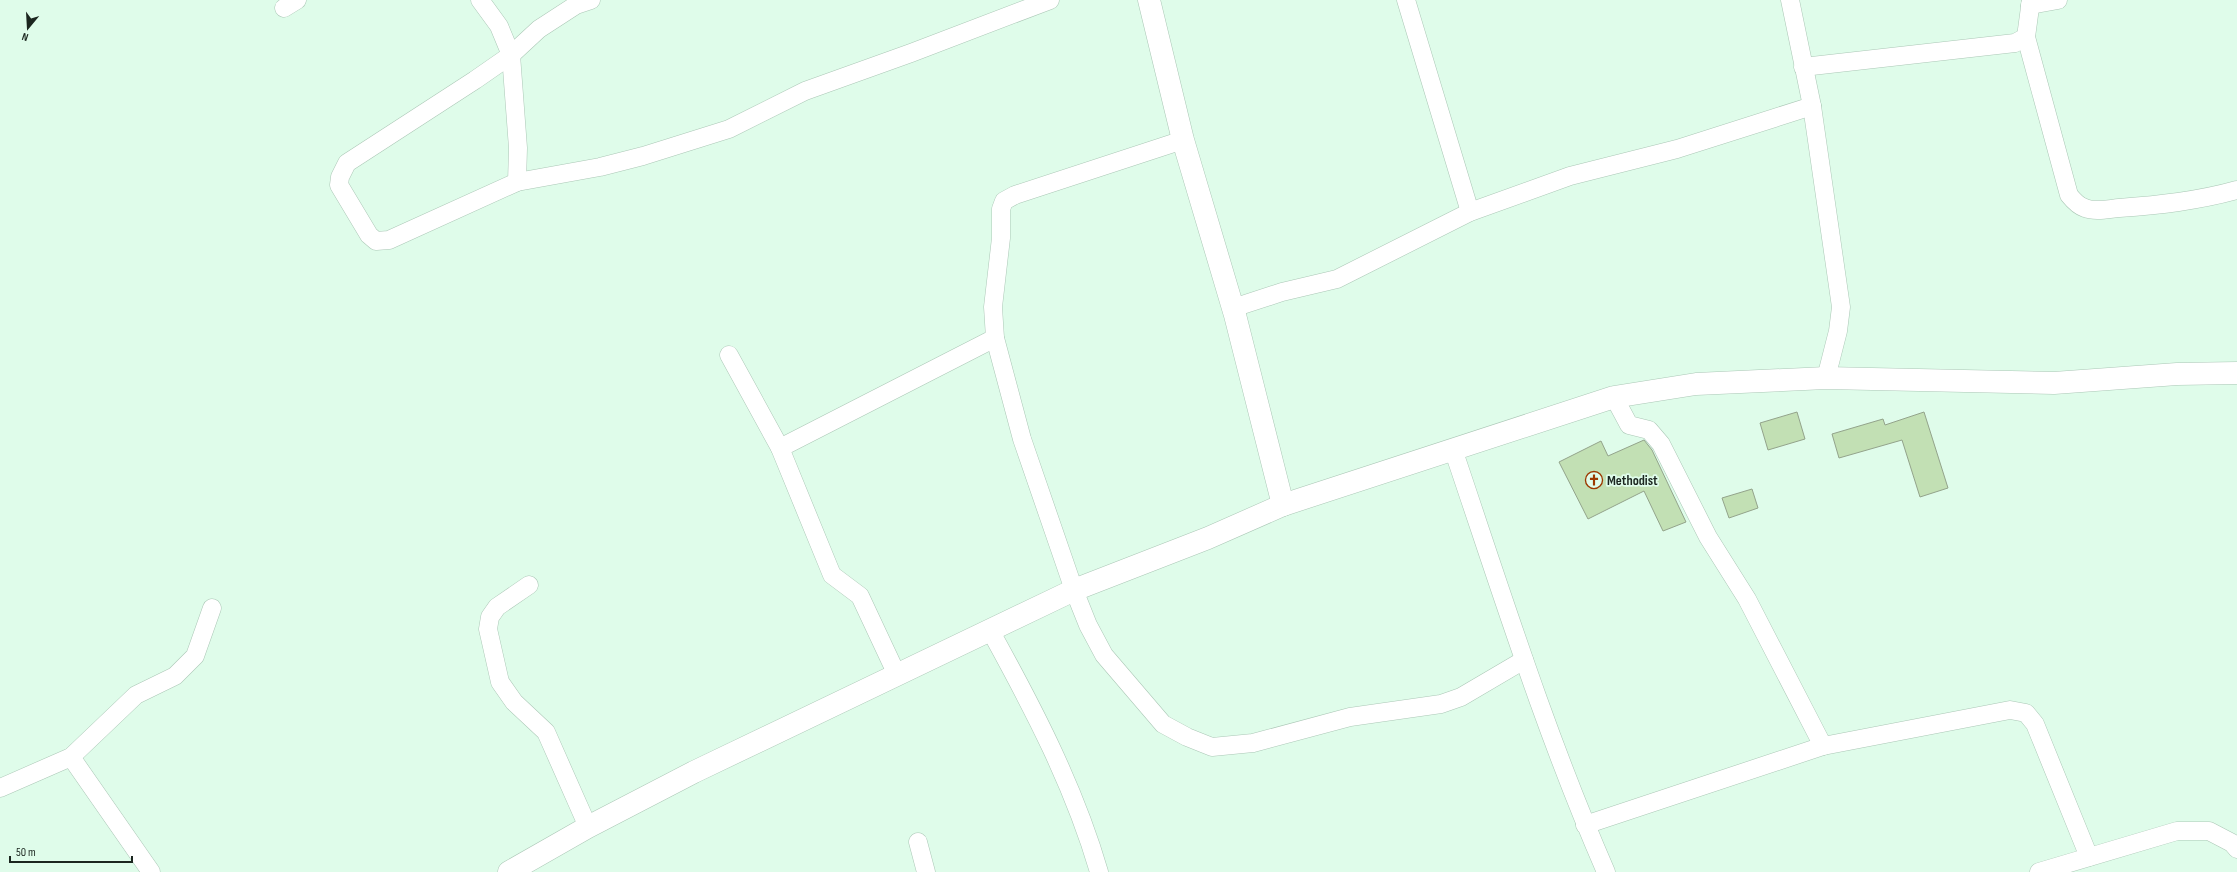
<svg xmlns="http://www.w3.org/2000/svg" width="2237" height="872" font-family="'Sofia Sans Condensed',sans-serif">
<rect width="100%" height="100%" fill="#dffcea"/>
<g fill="#c2e0b4" stroke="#93a38b">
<polygon points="1797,412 1805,439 1768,450 1760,423"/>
<polygon points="1924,412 1948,488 1920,497 1902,440 1839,458 1832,434 1883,419 1885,425"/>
<polygon points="1644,440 1652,450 1686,522 1663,531 1644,491 1588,519 1559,462 1601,441 1608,456"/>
<polygon points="1752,489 1758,508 1729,518 1722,498"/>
</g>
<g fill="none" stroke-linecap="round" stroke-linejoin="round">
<g stroke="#abc7b6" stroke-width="19">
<g id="street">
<polyline points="480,0 499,26 511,55 518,148 517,182"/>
<polyline points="591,0 576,5 539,29 511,55 475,80 347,163 340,177 339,185 369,235 376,241 389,240 517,182 600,167 643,156 729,129 805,91 911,53 1050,0"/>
<polyline points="1406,0 1470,212"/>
<polyline points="1790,0 1812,106 1841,307 1838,331 1826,378"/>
<polyline points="2030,5 2058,0"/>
<polyline points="284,8 297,0"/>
<path d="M 2026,37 L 2069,195 C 2073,200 2078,206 2085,208 C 2095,212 2108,209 2119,208 C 2159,205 2198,201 2237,190"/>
<polyline points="1803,67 2015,43 2026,37 2031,0"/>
<polyline points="1183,140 1015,195 1004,201 1001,209 1001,238 993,307 995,338 1022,439 1074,590 1088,625 1104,655 1163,724 1187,737 1212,747 1253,743 1350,717 1441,704 1461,697 1524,660"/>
<polyline points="1233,308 1282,292 1337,279 1470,212 1570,176 1677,149 1812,106"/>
<polyline points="729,355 780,448 832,575 860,596 897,675"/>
<polyline points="1614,397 1629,425 1649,430 1661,444 1708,537 1747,599 1823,746"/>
<polyline points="780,448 995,338"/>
<path d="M 1453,449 C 1501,591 1546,735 1606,872"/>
<polyline points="529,585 497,607 490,617 488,629 500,682 514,702 546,732 588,827"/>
<path d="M 990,630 C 1033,708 1074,786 1099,872"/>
<polyline points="71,757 151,872"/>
<polyline points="0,788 71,757 136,695 175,676 195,656 212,608"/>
<polyline points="1585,825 1823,746 2010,710 2026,713 2035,724 2089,857"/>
<polyline points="918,842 926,872"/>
<polyline points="2039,872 2177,831 2209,831 2232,843 2237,849"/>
</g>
</g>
<g stroke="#abc7b6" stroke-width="23">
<g id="secondary">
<polyline points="1149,0 1183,140 1235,315 1283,505"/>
<polyline points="509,872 588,827 694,772 1074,590 1208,538 1283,505 1614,397 1696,384 1826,378 2054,383 2177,374 2237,373"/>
</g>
</g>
<use href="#street" stroke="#fff" stroke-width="18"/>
<use href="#secondary" stroke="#fff" stroke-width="22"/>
</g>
<defs>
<g id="church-ring" transform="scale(0.9)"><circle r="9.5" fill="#dffcea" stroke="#9c3900" stroke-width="1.5"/><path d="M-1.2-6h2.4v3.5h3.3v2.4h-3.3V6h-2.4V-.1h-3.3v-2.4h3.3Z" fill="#9c3900"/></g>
</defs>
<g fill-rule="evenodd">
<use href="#church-ring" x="1594" y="480"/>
</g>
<g text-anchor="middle" stroke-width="3.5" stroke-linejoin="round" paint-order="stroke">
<g font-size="14" font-weight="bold" fill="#1b261f" stroke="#dffcea" text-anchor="start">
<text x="1607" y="485">Methodist</text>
</g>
</g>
<g transform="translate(28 28) rotate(198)" stroke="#dffcea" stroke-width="3" paint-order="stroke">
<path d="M0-3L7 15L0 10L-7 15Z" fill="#1b261f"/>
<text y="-6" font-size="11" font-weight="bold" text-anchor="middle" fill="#1b261f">N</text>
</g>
<path d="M10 856v6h122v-6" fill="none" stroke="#1b261f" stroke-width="2"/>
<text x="16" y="856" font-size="12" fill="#1b261f" stroke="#dffcea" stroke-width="3" paint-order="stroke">50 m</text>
</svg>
